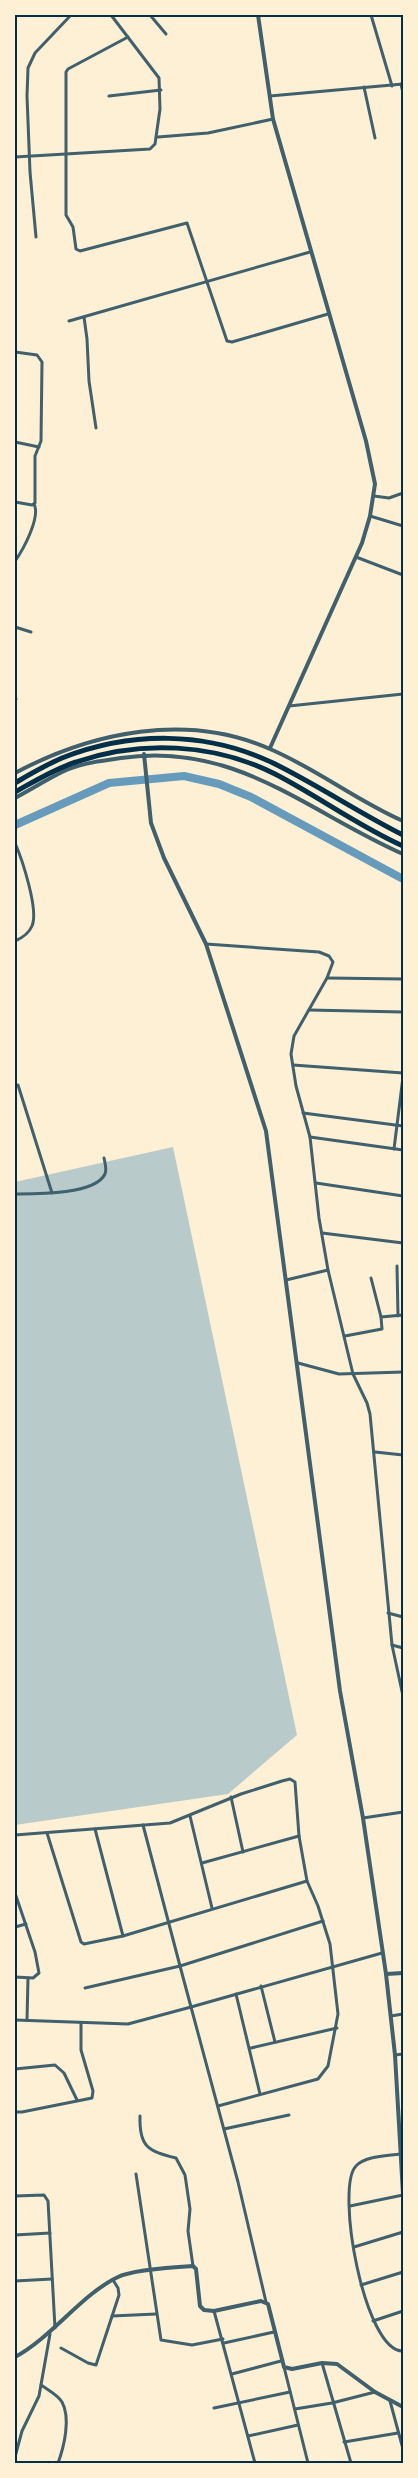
<svg xmlns="http://www.w3.org/2000/svg" width="418" height="2478" font-family="'Fira Sans',sans-serif">
<rect width="100%" height="100%" fill="#fdf0d5"/>
<polygon fill="#b9caca" points="173,1147 297,1735 228,1794 15,1825 15,1182"/>
<g fill="none" stroke-linecap="round" stroke-linejoin="round">
<polyline stroke="#669bbc" stroke-width="8" points="15,825 109,783 184,776 219,784 251,797 403,879"/>
<g stroke="#3f606c" stroke-width="3">
<polyline points="150,15 166,34"/>
<polyline points="371,15 392,86"/>
<polyline points="128,37 68,69 66,72 66,215 73,227 76,249 80,251 187,223 227,341 232,342 328,314"/>
<polyline points="401,84 403,93"/>
<polyline points="364,87 375,138"/>
<polyline points="109,96 161,90"/>
<polyline points="270,96 403,84"/>
<polyline points="158,137 208,133 273,119"/>
<polyline points="15,157 150,149 155,144 160,109 159,78 111,15"/>
<polyline points="36,237 30,172 27,96 28,68 35,53 71,15"/>
<polyline points="84,317 87,339 89,381 96,428"/>
<polyline points="69,321 310,252"/>
<polyline points="15,352 37,355 42,362 41,441 35,456 35,503 32,505 15,502"/>
<polyline points="15,442 39,447"/>
<polyline points="374,496 389,498 403,493"/>
<polyline points="370,516 403,526"/>
<polyline points="356,557 403,575"/>
<path d="M 15,561 C 23,550 41,517 34,504"/>
<polyline points="15,627 31,632"/>
<polyline points="15,699 16,699"/>
<polyline points="289,706 403,694"/>
<path d="M 15,843 C 22,859 39,910 32,926 C 29,933 22,938 15,941"/>
<polyline points="206,944 319,952 329,956 333,962 327,978 294,1036 291,1054 296,1086 310,1137 319,1218 328,1270 353,1374 367,1403 370,1414 392,1645 403,1696"/>
<polyline points="327,978 403,979"/>
<polyline points="309,1010 403,1012"/>
<polyline points="293,1065 403,1073"/>
<polyline points="18,1085 52,1193"/>
<polyline points="303,1113 403,1126"/>
<polyline points="310,1137 403,1150"/>
<polyline points="394,1149 403,1077"/>
<polyline points="316,1183 403,1196"/>
<path d="M 15,1194 C 35,1194 95,1195 105,1174 C 107,1169 105,1163 104,1158"/>
<polyline points="322,1233 403,1243"/>
<polyline points="397,1266 398,1316"/>
<polyline points="371,1278 381,1317"/>
<polyline points="286,1280 328,1270"/>
<polyline points="345,1336 382,1329 381,1317 403,1315"/>
<polyline points="298,1363 339,1374 403,1372"/>
<polyline points="375,1452 403,1455"/>
<polyline points="388,1613 403,1617"/>
<polyline points="392,1645 403,1648"/>
<polyline points="231,1797 243,1852"/>
<polyline points="190,1816 212,1908"/>
<polyline points="363,1818 403,1812"/>
<polyline points="143,1825 180,1966 323,1921"/>
<polyline points="95,1829 123,1936"/>
<polyline points="47,1833 81,1942 84,1944 123,1936 307,1881"/>
<polyline points="15,1835 170,1823 241,1794 282,1781 290,1779 295,1782 299,1836 307,1881 318,1906 330,1944 338,2014 328,2066 318,2079 218,2106"/>
<polyline points="202,1863 299,1836"/>
<polyline points="15,1893 35,1952 39,1973 33,1978 15,1977"/>
<polyline points="15,1927 26,1924"/>
<polyline points="261,1986 275,2042"/>
<polyline points="236,1994 260,2094"/>
<polyline points="391,2016 403,2014"/>
<polyline points="15,2020 128,2024 191,2007 180,1966 85,1988"/>
<polyline points="27,2020 28,1978"/>
<polyline points="251,2048 337,2028"/>
<polyline points="395,2055 403,2054"/>
<polyline points="15,2069 55,2065 64,2073 77,2100"/>
<polyline points="15,2112 22,2112 92,2098 93,2091 81,2050 81,2023"/>
<path d="M 140,2116 C 139,2147 148,2151 176,2158 L 185,2175 L 190,2209 L 188,2231 L 193,2266"/>
<polyline points="224,2129 289,2115"/>
<path d="M 400,2154 C 387,2156 365,2156 356,2166 C 335,2187 364,2352 403,2351"/>
<polyline points="136,2174 161,2340 192,2345 223,2339"/>
<polyline points="15,2196 44,2195 48,2201 55,2328"/>
<polyline points="350,2206 403,2195"/>
<polyline points="15,2235 50,2233"/>
<polyline points="354,2247 403,2232"/>
<polyline points="15,2281 52,2279"/>
<polyline points="361,2285 403,2272"/>
<polyline points="266,2302 238,2182 191,2007 382,1953"/>
<polyline points="214,2311 255,2463"/>
<polyline points="112,2316 156,2314"/>
<polyline points="373,2321 403,2311"/>
<polyline points="224,2343 274,2332"/>
<polyline points="61,2348 88,2363 96,2365 119,2295 118,2288 113,2280"/>
<polyline points="322,2363 351,2463"/>
<polyline points="284,2367 308,2463"/>
<polyline points="232,2374 281,2361"/>
<path d="M 41,2385 C 48,2390 58,2395 62,2402 C 71,2418 64,2447 58,2463"/>
<polyline points="390,2401 403,2449"/>
<polyline points="214,2408 290,2392"/>
<polyline points="295,2409 332,2403 375,2392"/>
<polyline points="248,2436 298,2425"/>
<polyline points="344,2442 398,2433"/>
<polyline points="15,2457 22,2431 39,2396 50,2334"/>
</g>
<g stroke="#3f606c" stroke-width="4">
<polyline points="258,15 273,119 366,441 375,484 370,516 362,543 270,748"/>
<polyline points="144,754 151,823 164,858 206,944 266,1131 340,1691 363,1818 386,1974 395,2055 403,2194"/>
<path d="M 15,773 C 92,732 187,712 270,749 C 317,769 357,801 403,821"/>
<path d="M 15,798 C 30,790 46,780 62,772 C 80,763 101,761 121,758 C 235,741 306,811 403,854"/>
<polyline points="386,1974 403,1973"/>
<path d="M 15,2357 C 52,2337 82,2294 118,2277 C 132,2270 176,2267 193,2266 L 196,2269 L 200,2306 L 204,2310 L 214,2311 L 261,2301 L 268,2304 L 284,2367 L 292,2369 L 322,2363 L 337,2364 L 375,2392 L 403,2407"/>
</g>
<g stroke="#003049" stroke-width="5">
<path d="M 15,783 C 30,774 46,765 62,758 C 131,731 206,731 273,763 C 318,785 359,813 403,835"/>
<path d="M 15,792 C 35,781 54,769 76,762 C 140,740 214,743 275,774 C 318,796 358,826 403,846"/>
</g>
</g>
<rect width="418" height="2478" fill="none" stroke="#fdf0d5" stroke-width="32"/>
<rect x="16" y="16" width="386" height="2446" fill="none" stroke="#003049" stroke-width="2"/>
</svg>
